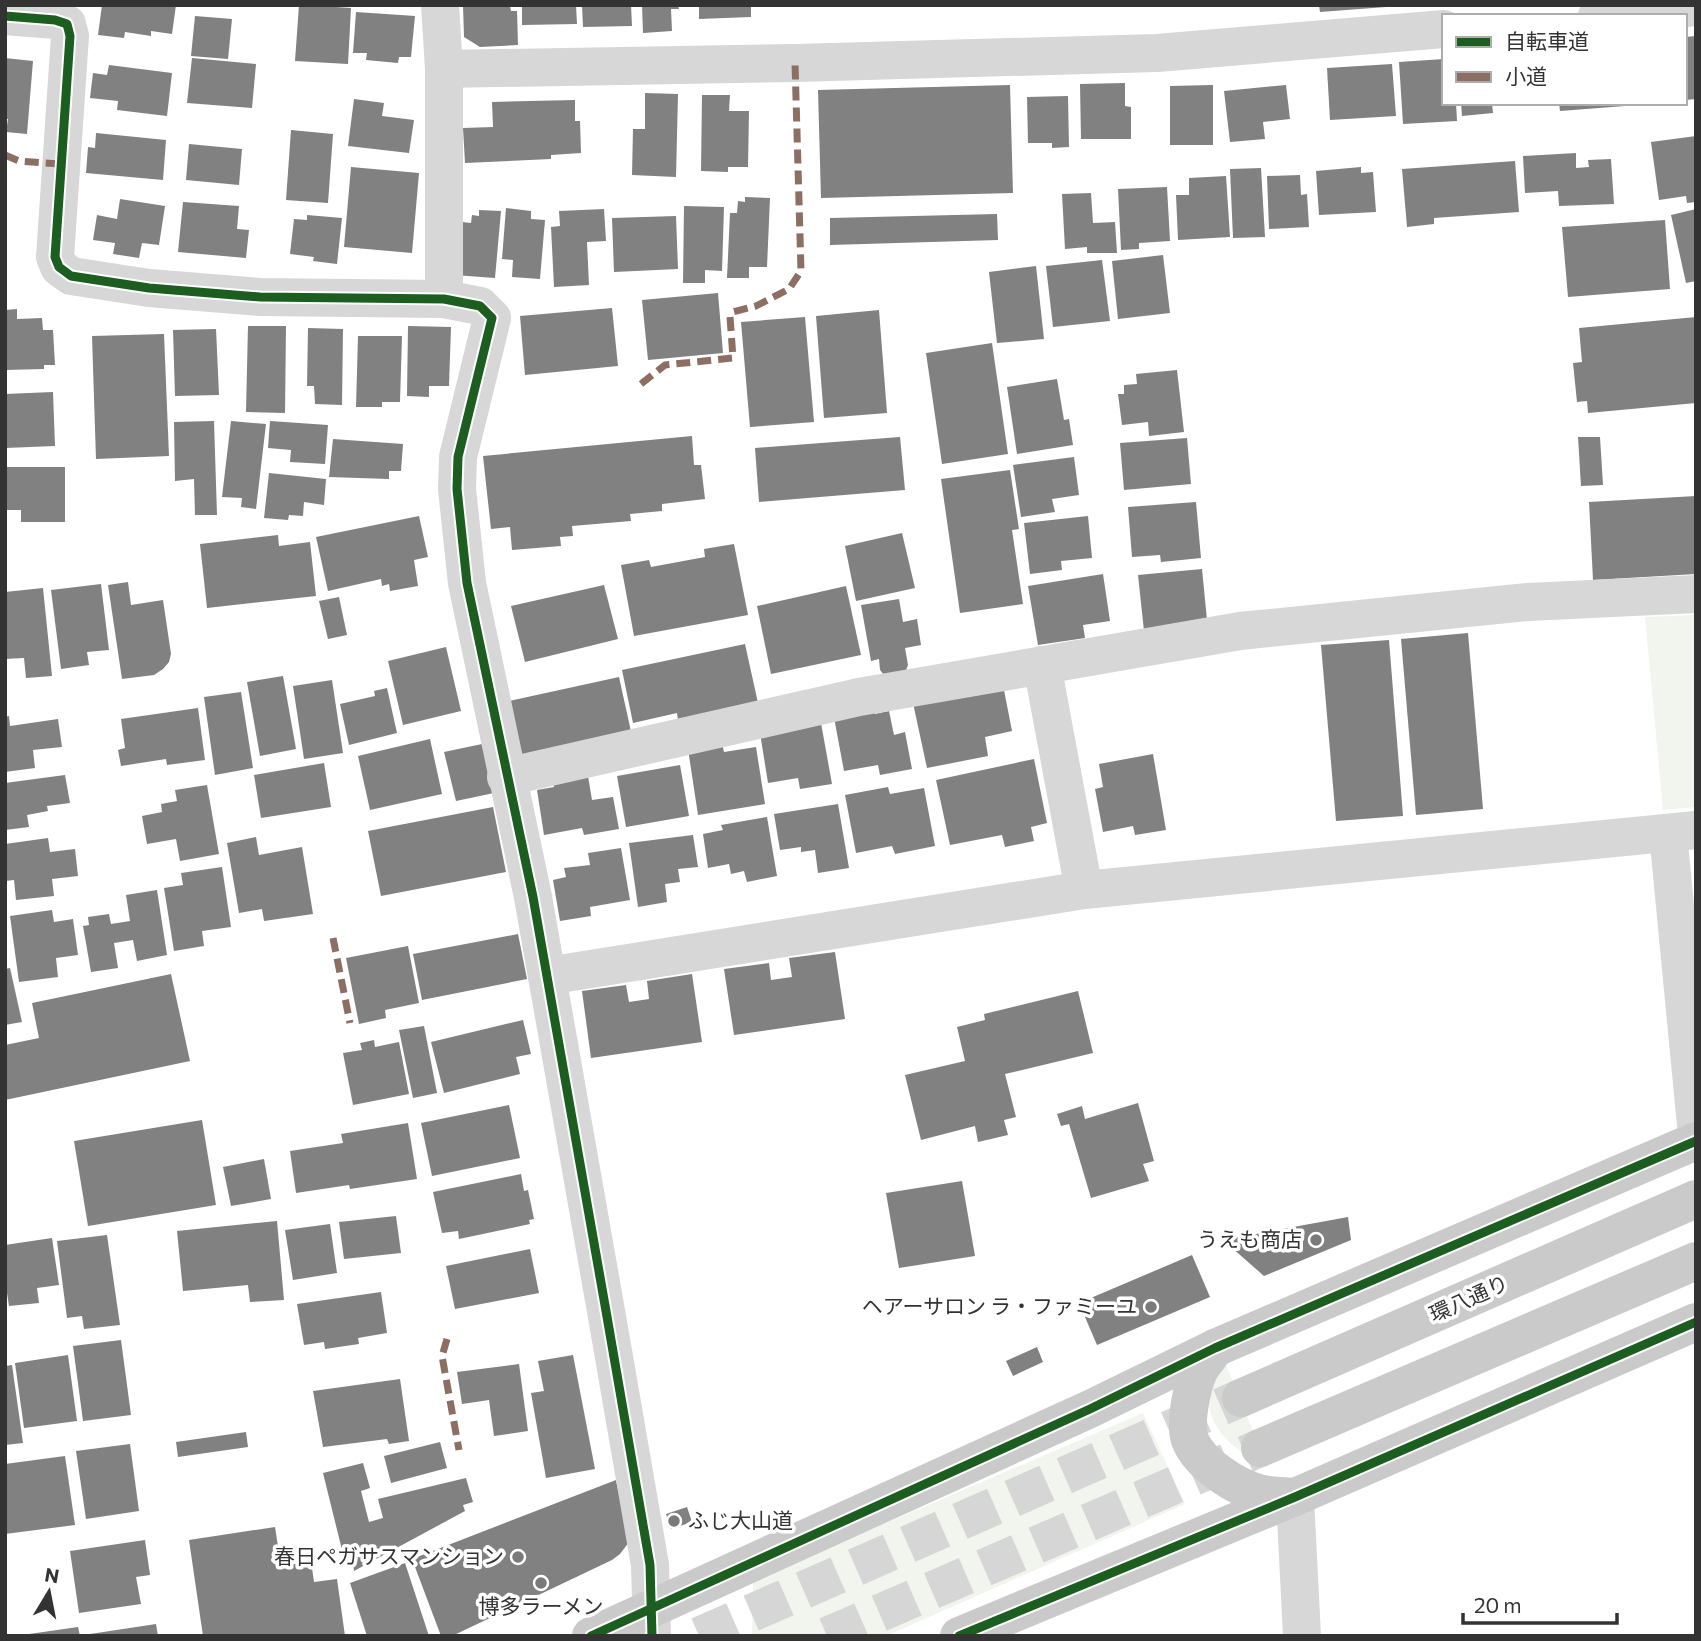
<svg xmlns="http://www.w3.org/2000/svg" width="1701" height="1641" font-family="Commissioner,'Noto Sans JP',sans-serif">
<rect width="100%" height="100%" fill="#fff"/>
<g fill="#f1f5ed">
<polygon points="1696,615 1696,807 1663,810 1645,617"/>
<path d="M 1224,1360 L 1260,1448 L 1247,1456 C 1226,1442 1203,1419 1211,1391 C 1214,1381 1220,1370 1224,1360 Z"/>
<polygon points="1143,1413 1185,1504 886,1636 752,1636 753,1580"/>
</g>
<g fill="#818181">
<polygon points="102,5 176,5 172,34 151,31 151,36 125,32 124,38 98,35"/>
<polygon points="299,5 337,5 336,7 351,8 348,64 295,61"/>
<polygon points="463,5 510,5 511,11 517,11 518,45 480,47 464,37"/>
<polygon points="522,5 576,5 577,24 522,25"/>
<polygon points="582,5 631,5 632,26 583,27"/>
<polygon points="642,5 678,5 679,9 671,9 672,31 643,33"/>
<polygon points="699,5 751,5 751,17 699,19"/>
<polygon points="1319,5 1385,5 1386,7 1320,12"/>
<polygon points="356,12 415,16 411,57 399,57 398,63 366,60 367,53 353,53"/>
<polygon points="195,16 232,19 228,59 191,56"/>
<polygon points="1696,36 1696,99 1685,100 1685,37"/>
<polygon points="5,58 33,61 27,134 6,132 8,119 5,118"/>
<polygon points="192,58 256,64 252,108 187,103"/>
<polygon points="1444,59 1444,103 1456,103 1457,121 1403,124 1399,62"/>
<polygon points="1392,64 1396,116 1330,120 1327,68"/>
<polygon points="109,65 172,73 167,116 117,110 118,101 90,98 93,73 107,75"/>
<polygon points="1125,83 1125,106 1131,107 1131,139 1081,139 1080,84"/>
<polygon points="1010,85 1013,193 821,198 818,90"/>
<polygon points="1213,85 1213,145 1170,145 1170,86"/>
<polygon points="1286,85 1290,119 1263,122 1265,139 1230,142 1224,91"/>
<polygon points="645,93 678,94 676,177 632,175 633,129 645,129"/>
<polygon points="702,95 730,95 729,111 749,111 748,167 728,167 728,172 701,171"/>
<polygon points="1068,96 1069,147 1052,148 1052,143 1028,143 1027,97"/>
<polygon points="354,99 384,103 382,116 414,120 409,153 348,146"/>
<polygon points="575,100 575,121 580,121 581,153 551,155 551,159 465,163 463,128 493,127 492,102"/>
<polygon points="1461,103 1492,103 1493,113 1462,116"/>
<polygon points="1559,103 1625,103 1625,106 1560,111"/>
<polygon points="291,130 333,134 328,203 286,200"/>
<polygon points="96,133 166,140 163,180 86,173 88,147 95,148"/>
<polygon points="1696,136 1696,202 1687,203 1686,196 1659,200 1651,142"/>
<polygon points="189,144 242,149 239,185 186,180"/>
<polygon points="1576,153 1576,168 1589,167 1588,160 1611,159 1614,204 1559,206 1558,191 1525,193 1523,156"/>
<polygon points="1515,161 1519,212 1434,218 1434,224 1407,227 1402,169"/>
<polygon points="351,167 419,173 412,253 344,247"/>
<polygon points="1361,167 1361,173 1373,172 1376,212 1319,215 1316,171"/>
<polygon points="1261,168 1265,237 1233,238 1230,169"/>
<polygon points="1300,175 1301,195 1307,194 1309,227 1269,229 1267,176"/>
<polygon points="1226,176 1230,237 1178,240 1176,195 1189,195 1189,178"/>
<polygon points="1167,187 1170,241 1139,243 1139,249 1121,250 1118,189"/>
<polygon points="1091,193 1093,223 1115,222 1117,253 1087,253 1087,247 1065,249 1062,194"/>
<polygon points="745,197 770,198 767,267 749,267 749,278 727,278 730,213 737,213 738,201 745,202"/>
<polygon points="120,199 165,206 159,245 142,243 139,258 113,254 115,243 93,240 97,215 117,219"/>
<polygon points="183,202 239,206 237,229 249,230 246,258 178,252"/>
<polygon points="684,206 724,207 722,271 705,270 705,283 683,283"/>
<polygon points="506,208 531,211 531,219 545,220 540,279 512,277 513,260 502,259"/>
<polygon points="604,209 606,241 587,242 589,285 554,287 551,227 560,226 559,211"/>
<polygon points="1696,209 1696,281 1686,283 1671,215"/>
<polygon points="479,210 501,211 495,278 454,275 462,222 471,223 472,215 479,216"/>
<polygon points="997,214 998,240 830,245 830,218"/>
<polygon points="307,215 342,218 337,264 313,261 314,257 290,254 294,219 307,220"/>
<polygon points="676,216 678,269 614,272 612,218"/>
<polygon points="1665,220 1670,289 1568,297 1562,227"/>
<polygon points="1163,255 1170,313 1118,319 1112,261"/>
<polygon points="1102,260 1110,321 1053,327 1046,266"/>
<polygon points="1036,266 1044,339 997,343 989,272"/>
<polygon points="718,293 723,353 648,360 642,300"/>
<polygon points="612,308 618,366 525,375 520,316"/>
<polygon points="17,309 17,319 42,318 43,330 53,330 55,365 44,365 44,369 5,370 5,310"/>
<polygon points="879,310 887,413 824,418 816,316"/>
<polygon points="805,317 814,422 750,427 741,322"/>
<polygon points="1696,317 1696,403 1588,413 1587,401 1577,402 1573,363 1582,362 1579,328"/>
<polygon points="248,326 286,326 285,413 246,412"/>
<polygon points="408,326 451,327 449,386 429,386 429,397 407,396"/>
<polygon points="308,328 343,329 342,405 315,404 314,386 307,386"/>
<polygon points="216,329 219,395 175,396 173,330"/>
<polygon points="164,334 169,456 96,459 92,336"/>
<polygon points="358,336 402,336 400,402 382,402 382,407 356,407"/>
<polygon points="992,343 1008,454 942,464 926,353"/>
<polygon points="1177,370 1184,432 1149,436 1148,422 1122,425 1118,394 1124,394 1124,385 1137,384 1136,374"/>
<polygon points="1057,379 1064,420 1069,419 1073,445 1017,454 1007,387"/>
<polygon points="53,392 55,446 5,448 5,394"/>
<polygon points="214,421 217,515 195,515 194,479 175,481 174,422"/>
<polygon points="231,421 266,424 256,509 241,507 242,498 222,497"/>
<polygon points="270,421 328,425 325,464 290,462 291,450 268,448"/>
<polygon points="692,436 694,465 701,465 705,499 662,504 662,511 630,514 631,521 572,526 573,536 560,537 561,546 512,550 510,527 491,529 483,456"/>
<polygon points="900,437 905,490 759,502 755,448"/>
<polygon points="1578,437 1600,437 1603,485 1581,486"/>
<polygon points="1187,438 1191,484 1124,490 1120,443"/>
<polygon points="333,439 403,444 401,471 389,471 389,479 329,477"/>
<polygon points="1074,457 1079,495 1052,499 1055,512 1021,517 1013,465"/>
<polygon points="5,467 65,467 65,522 21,522 21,510 5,510"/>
<polygon points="1010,470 1019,529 1012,530 1023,604 960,613 941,479"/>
<polygon points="269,473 326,479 324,505 304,502 303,516 289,515 288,520 264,518"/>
<polygon points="1696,496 1696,574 1593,580 1589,502"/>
<polygon points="1196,502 1201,558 1161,562 1160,555 1132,557 1128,507"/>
<polygon points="419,516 428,557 414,560 418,586 390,591 389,584 382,586 381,579 328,591 316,537"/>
<polygon points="1088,516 1092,558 1061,561 1062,570 1030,574 1024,523"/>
<polygon points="902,533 915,588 856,601 845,546"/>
<polygon points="278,535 279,546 310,542 316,596 207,608 200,544"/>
<polygon points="734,544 748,615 634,636 621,565 649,560 651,567 705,557 704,549"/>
<polygon points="1202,569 1207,620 1144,631 1138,575"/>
<polygon points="1103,574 1110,621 1083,625 1085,638 1038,645 1028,586"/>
<polygon points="128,582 131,605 163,600 171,654 169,662 163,669 154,675 122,679 108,585"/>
<polygon points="101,584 109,650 87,652 89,665 61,669 51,590"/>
<polygon points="604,585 618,639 525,662 511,606"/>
<polygon points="846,586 861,655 771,674 757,606"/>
<polygon points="43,588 52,676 26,678 24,658 5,659 5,592"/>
<polygon points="339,597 347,635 328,639 319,601"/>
<polygon points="899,599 903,622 917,619 921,645 905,648 908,665 905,673 884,675 880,670 879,659 871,661 861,605"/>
<polygon points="1468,633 1483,809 1416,815 1401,639"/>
<polygon points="1389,640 1403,816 1336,821 1321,645"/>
<polygon points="745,644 758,703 678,720 677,713 633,723 622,670"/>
<polygon points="446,647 461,711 403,725 388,661"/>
<polygon points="283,676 296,749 260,756 247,682"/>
<polygon points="619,677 632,736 518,760 505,702"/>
<polygon points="332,680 343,753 304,759 293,686"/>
<polygon points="1003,685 1012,731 985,737 988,756 927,768 913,703"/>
<polygon points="387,688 397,733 349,745 340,704 375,696 374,691"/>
<polygon points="241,692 253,768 215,775 204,697"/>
<polygon points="874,704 875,714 889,711 894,735 905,732 912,769 880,775 878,765 844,771 833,712"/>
<polygon points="198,708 205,760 167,765 166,759 121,766 118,750 125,748 121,719"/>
<polygon points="9,716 10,726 58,719 62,747 33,750 35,768 5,772 5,717"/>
<polygon points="821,723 832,784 800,789 798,778 768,783 760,733"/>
<polygon points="430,739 442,794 370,810 358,756"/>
<polygon points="482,744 494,793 456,801 444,752"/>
<polygon points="722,744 724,752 756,747 765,804 698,815 688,749"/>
<polygon points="1153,754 1166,830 1135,835 1133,826 1103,832 1095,789 1103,787 1099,764"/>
<polygon points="1034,759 1047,823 1031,827 1034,841 1005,847 1002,835 950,845 936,780"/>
<polygon points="324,763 331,807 261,818 254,775"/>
<polygon points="680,765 689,816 626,827 617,776"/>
<polygon points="587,770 592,800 613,797 619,829 584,835 582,828 544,835 537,790 554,787 552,776"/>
<polygon points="65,775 70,803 47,806 48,811 27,815 29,827 5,830 5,783"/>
<polygon points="207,785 219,854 180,861 176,839 147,844 142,816 162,812 161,804 177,801 175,790"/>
<polygon points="888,787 890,794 924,788 935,846 895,854 892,846 856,853 845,795"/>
<polygon points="838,804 849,868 818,873 815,850 801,852 801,847 780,850 774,814"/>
<polygon points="493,807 506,872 381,896 368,831"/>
<polygon points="767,817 777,876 747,882 744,871 731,874 729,864 708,868 703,834 723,830 721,825"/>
<polygon points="693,835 698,867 678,869 680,882 665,884 667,902 638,907 629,843"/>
<polygon points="256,837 259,855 302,847 313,914 264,921 262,909 239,913 227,843"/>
<polygon points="48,838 50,852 75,849 78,876 52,879 54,896 16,900 14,880 5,881 5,844"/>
<polygon points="621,848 630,900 590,907 591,916 560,921 553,880 566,877 564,868 590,865 588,853"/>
<polygon points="222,867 231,927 202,931 204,946 174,951 164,888 183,885 181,873"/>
<polygon points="157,890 167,955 137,961 133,940 114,943 118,968 91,972 83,926 89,925 88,917 109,914 111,924 130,921 126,895"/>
<polygon points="52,910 54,922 73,919 78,955 56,958 58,977 19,982 10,916"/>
<polygon points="518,934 527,979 422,1000 413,954"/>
<polygon points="408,946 419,1003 385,1010 386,1018 359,1024 346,958"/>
<polygon points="835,952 845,1019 734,1035 724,969 769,963 771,980 792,977 789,958"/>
<polygon points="10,968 22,1022 5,1025 5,969"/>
<polygon points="171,974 190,1061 5,1100 5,1045 39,1038 32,1003"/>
<polygon points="692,974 702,1042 591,1058 582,991 626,985 629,1002 649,999 647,981"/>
<polygon points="1078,991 1093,1053 1005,1074 1016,1117 1004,1120 1008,1135 978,1142 975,1126 921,1140 905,1075 965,1061 957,1027 985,1020 984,1014"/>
<polygon points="523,1020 531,1054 516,1057 520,1074 444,1093 431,1042"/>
<polygon points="424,1026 437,1093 413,1098 399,1030"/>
<polygon points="374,1040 375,1047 399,1042 409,1094 353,1105 343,1053 362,1050 360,1043"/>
<polygon points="1138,1103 1154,1161 1143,1164 1149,1181 1091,1198 1069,1124 1061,1126 1057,1114 1082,1106 1085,1119"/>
<polygon points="509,1105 520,1158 432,1176 421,1123"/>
<polygon points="202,1120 216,1205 88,1226 74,1141"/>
<polygon points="408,1123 417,1179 350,1189 349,1185 296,1193 290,1151 343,1143 341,1134"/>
<polygon points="264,1159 271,1199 231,1206 223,1167"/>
<polygon points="521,1174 524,1191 528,1190 534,1219 529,1220 530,1224 459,1239 458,1231 442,1233 433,1192"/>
<polygon points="962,1181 975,1256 899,1268 886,1193"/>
<polygon points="396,1216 401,1253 344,1259 339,1222"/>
<polygon points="1348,1217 1351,1240 1264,1276 1223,1240"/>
<polygon points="277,1221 284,1300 250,1302 248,1285 183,1291 177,1231"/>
<polygon points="330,1224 337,1273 293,1280 285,1230"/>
<polygon points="107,1235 120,1325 84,1329 82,1316 67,1318 57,1241"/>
<polygon points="52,1238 59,1285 37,1288 39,1303 9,1306 5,1280 5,1245"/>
<polygon points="530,1249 539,1293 455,1309 446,1266"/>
<polygon points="1192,1255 1210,1297 1097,1345 1079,1303"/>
<polygon points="381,1292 387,1333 358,1338 359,1344 325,1349 324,1342 304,1345 297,1304"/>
<polygon points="121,1340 131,1415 83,1421 73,1346"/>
<polygon points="1037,1347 1043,1362 1013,1376 1006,1361"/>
<polygon points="68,1355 77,1421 24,1428 15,1363"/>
<polygon points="573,1355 595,1469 546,1478 531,1393 544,1391 538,1361"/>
<polygon points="519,1364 528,1431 494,1436 489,1400 462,1404 457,1372"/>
<polygon points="12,1365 23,1443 5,1445 5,1366"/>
<polygon points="400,1379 409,1441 389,1444 387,1439 323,1447 313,1391"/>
<polygon points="246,1432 248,1447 178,1457 176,1442"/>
<polygon points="440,1442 447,1468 391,1483 384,1456"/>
<polygon points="130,1444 139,1511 86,1519 76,1451"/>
<polygon points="65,1456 75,1525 5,1534 5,1464"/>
<polygon points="363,1463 370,1488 361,1491 369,1522 383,1518 378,1499 466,1478 473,1502 463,1505 465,1511 354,1571 353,1564 346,1566 323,1473"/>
<polygon points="616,1480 629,1542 620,1554 612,1560 452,1636 441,1636 412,1559"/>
<polygon points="687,1507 692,1522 671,1529 666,1514"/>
<polygon points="275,1527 281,1566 311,1561 314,1582 337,1579 345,1636 203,1636 189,1540"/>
<polygon points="145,1540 150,1575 136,1577 141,1604 79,1613 70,1551"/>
<polygon points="405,1563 429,1636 367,1636 350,1583"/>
<polygon points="156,1624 158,1636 90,1636 90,1634"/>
<polygon points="78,1627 80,1636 29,1636 29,1634"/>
</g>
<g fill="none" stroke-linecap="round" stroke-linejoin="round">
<g stroke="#d6d6d6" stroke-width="38" stroke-dasharray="38 19" stroke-linecap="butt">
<polyline points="699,1636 1241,1398"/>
<polyline points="827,1636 1260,1448"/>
</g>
<g stroke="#d7d7d7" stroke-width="38">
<polyline points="440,5 444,69 444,299"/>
<polyline points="5,16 55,20 67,24 70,36 55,257 59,267 71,276 149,288 260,297 444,299 480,306 492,318 458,457 457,489 467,583 533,897 606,1311 650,1565 652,1636"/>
<polyline points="1597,16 1696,7"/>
<polyline points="444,69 795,63 1157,53 1444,29"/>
<polyline points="1042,665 1084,890"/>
<polyline points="506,777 859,697 1240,631 1528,602 1696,594"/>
<polyline points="1668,833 1696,1125"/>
<polyline points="547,976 1084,890 1696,830"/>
<polyline points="1295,1497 1302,1636"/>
</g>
<g stroke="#cacaca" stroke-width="38">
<path d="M 1215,1348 C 1210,1356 1203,1363 1199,1371 C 1192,1387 1184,1423 1190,1440 C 1200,1465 1237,1488 1262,1494 C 1272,1496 1284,1496 1295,1497"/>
<polyline points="1241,1398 1696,1199"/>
<polyline points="1260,1448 1696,1261"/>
<polyline points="591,1636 1090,1409 1215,1348 1696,1141"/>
<polyline points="959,1636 1295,1497 1696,1322"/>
</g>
<g stroke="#8d6e63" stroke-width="7" stroke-dasharray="14 7" stroke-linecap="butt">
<polyline points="5,155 19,161 61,164"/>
<polyline points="641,384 665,365 733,358 730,317 733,312 756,306 789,289 801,271 795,63"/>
<polyline points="333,938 350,1023"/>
<polyline points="447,1339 442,1356 459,1450"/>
</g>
<g stroke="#fff" stroke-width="13">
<g id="cycleway">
<polyline points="5,16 55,20 67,24 70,36 55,257 59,267 71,276 149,288 260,297 444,299 480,306 492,318 458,457 457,489 467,583 533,897 606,1311 650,1565 652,1636"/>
<polyline points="591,1636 1090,1409 1215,1348 1696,1141"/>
<polyline points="959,1636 1295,1497 1696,1322"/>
</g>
</g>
<use href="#cycleway" stroke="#1b5e20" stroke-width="9"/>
</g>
<g fill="#7a7a7a" stroke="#fff" stroke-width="2.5">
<circle cx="1316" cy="1240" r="7"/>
<circle cx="1151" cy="1307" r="7"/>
<circle cx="674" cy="1521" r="7"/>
<circle cx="518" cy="1557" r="7"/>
<circle cx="541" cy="1583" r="7"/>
</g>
<g text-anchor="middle" stroke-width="7" stroke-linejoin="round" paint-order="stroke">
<g font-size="21" fill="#333" stroke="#fff" text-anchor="end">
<text x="1302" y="1247">うえも商店</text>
<text x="1137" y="1314">ヘアーサロン ラ・ファミーユ</text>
<text x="688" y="1528" text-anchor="start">ふじ大山道</text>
<text x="504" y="1564">春日ペガサスマンション</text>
<text x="541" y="1614" text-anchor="middle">博多ラーメン</text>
</g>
<g font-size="21" fill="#333" stroke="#fff">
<text transform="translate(1469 1299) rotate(-24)" y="7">環八通り</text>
</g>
</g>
<rect width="1701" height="1641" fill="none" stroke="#333333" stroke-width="14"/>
<rect x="1442" y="14" width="245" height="91" fill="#ffffff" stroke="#adadad" stroke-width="2"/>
<rect x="1456" y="37" width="35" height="10" fill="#1b5e20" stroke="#adadad" stroke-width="2"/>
<text x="1505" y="49" font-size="21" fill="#333333">自転車道</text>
<rect x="1456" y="72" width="35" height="10" fill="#8d6e63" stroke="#adadad" stroke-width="2"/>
<text x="1505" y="84" font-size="21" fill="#333333">小道</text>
<g transform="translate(49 1592) rotate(10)" stroke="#ffffff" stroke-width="5" paint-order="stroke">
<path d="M0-5L12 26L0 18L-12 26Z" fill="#333333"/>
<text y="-10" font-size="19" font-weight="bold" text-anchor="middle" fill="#333333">N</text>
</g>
<path d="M1463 1613v10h154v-10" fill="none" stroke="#333333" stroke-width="3.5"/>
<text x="1474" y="1613" font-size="21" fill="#333333" stroke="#ffffff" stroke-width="5" paint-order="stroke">20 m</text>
</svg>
